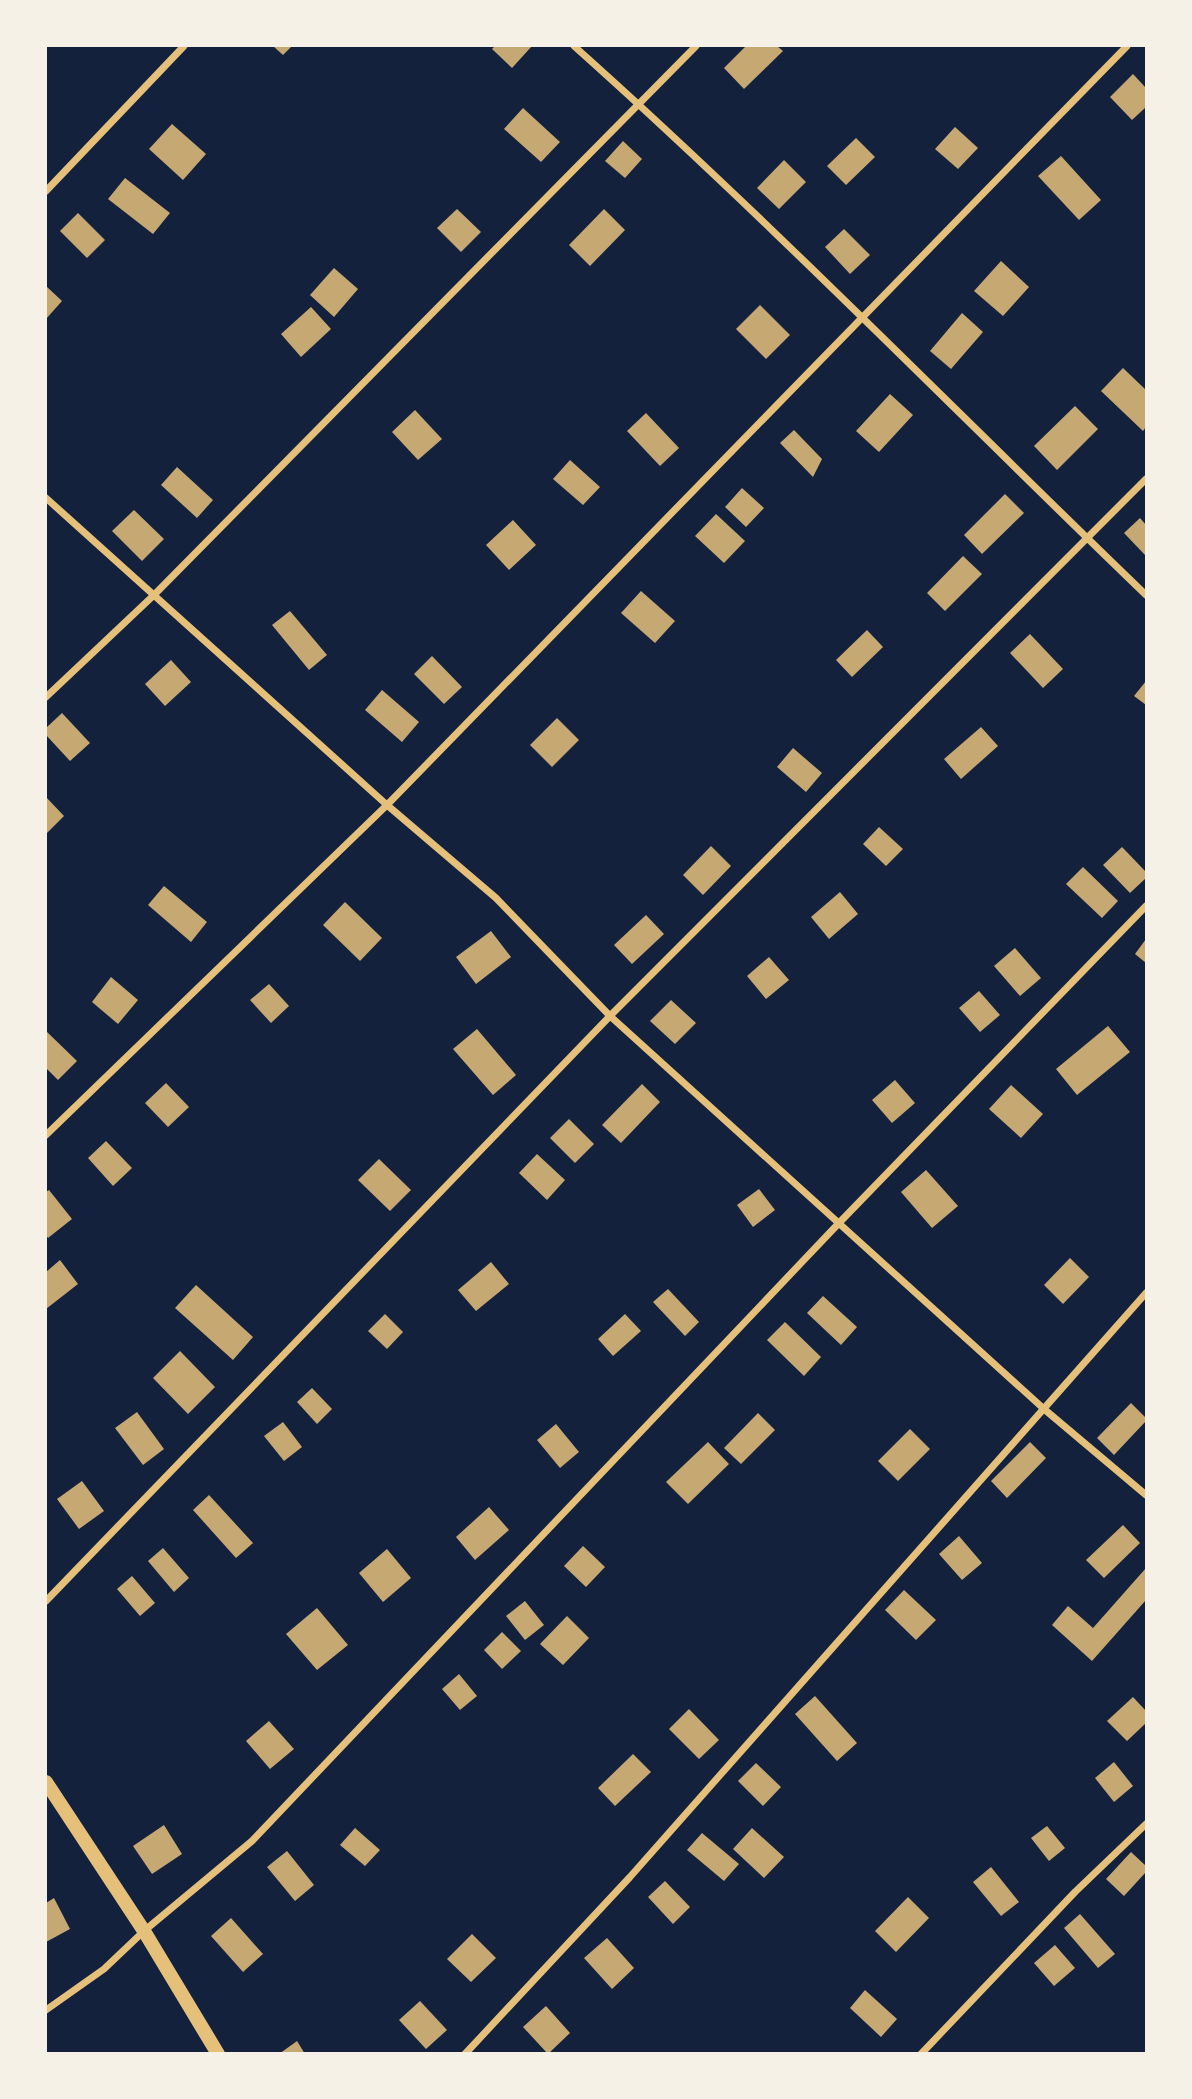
<svg xmlns="http://www.w3.org/2000/svg" width="1192" height="2099" font-family="'Open Sans',sans-serif">
<rect width="100%" height="100%" fill="#14213d"/>
<g fill="#c6a872">
<polygon points="273,46 292,46 283,55"/>
<polygon points="495,46 532,46 512,68 492,49"/>
<polygon points="746,46 777,46 783,51 744,89 724,68"/>
<polygon points="1133,74 1146,88 1146,107 1132,120 1110,97"/>
<polygon points="523,108 560,142 541,162 504,129"/>
<polygon points="172,124 206,154 183,180 149,149"/>
<polygon points="955,127 978,148 958,169 935,149"/>
<polygon points="856,138 875,157 846,185 827,166"/>
<polygon points="623,141 642,159 625,178 605,161"/>
<polygon points="1061,156 1101,200 1079,220 1038,176"/>
<polygon points="784,160 806,182 779,209 757,188"/>
<polygon points="125,178 170,213 153,234 108,199"/>
<polygon points="457,209 481,232 461,252 437,228"/>
<polygon points="604,209 625,230 590,266 569,245"/>
<polygon points="78,213 105,240 87,258 60,231"/>
<polygon points="844,229 870,255 850,274 825,247"/>
<polygon points="1001,261 1029,287 1003,316 974,291"/>
<polygon points="334,268 358,289 334,317 310,295"/>
<polygon points="46,286 62,301 46,319"/>
<polygon points="760,305 790,335 766,359 736,329"/>
<polygon points="311,307 331,329 301,357 281,334"/>
<polygon points="962,313 983,332 951,369 930,351"/>
<polygon points="1123,368 1146,390 1146,427 1143,431 1101,391"/>
<polygon points="890,394 913,415 879,452 856,431"/>
<polygon points="1075,406 1098,429 1057,470 1034,446"/>
<polygon points="415,410 442,439 418,460 392,432"/>
<polygon points="646,413 679,448 660,466 627,431"/>
<polygon points="794,430 822,459 813,477 780,443"/>
<polygon points="570,460 600,487 583,505 553,479"/>
<polygon points="177,467 213,500 197,518 161,485"/>
<polygon points="742,488 764,508 746,527 725,507"/>
<polygon points="1005,494 1024,513 982,554 964,535"/>
<polygon points="134,510 164,539 142,561 112,531"/>
<polygon points="716,514 745,541 724,563 695,536"/>
<polygon points="1140,518 1146,525 1145,555 1124,533"/>
<polygon points="513,520 536,545 509,570 486,545"/>
<polygon points="963,556 982,574 945,611 927,593"/>
<polygon points="641,591 675,621 655,643 621,613"/>
<polygon points="290,611 327,655 309,670 272,625"/>
<polygon points="867,630 883,647 852,677 836,660"/>
<polygon points="1030,634 1063,669 1043,688 1010,653"/>
<polygon points="432,656 462,687 444,704 414,674"/>
<polygon points="171,660 191,682 165,706 145,684"/>
<polygon points="1146,681 1146,705 1134,696"/>
<polygon points="382,690 419,722 402,742 365,710"/>
<polygon points="62,713 90,743 70,761 46,735 46,728"/>
<polygon points="557,718 579,740 552,767 530,745"/>
<polygon points="981,727 998,746 961,779 944,759"/>
<polygon points="793,748 822,773 806,792 777,767"/>
<polygon points="46,797 64,816 46,834"/>
<polygon points="879,827 903,849 886,866 863,844"/>
<polygon points="711,846 731,866 703,895 683,875"/>
<polygon points="1122,847 1146,872 1146,878 1130,893 1103,865"/>
<polygon points="1083,867 1118,901 1102,918 1066,884"/>
<polygon points="164,886 207,922 191,942 148,905"/>
<polygon points="840,892 858,914 829,939 811,917"/>
<polygon points="345,902 382,938 360,961 323,925"/>
<polygon points="646,915 664,934 632,964 614,945"/>
<polygon points="491,931 511,957 476,984 456,957"/>
<polygon points="1146,939 1146,963 1135,954"/>
<polygon points="1015,948 1041,978 1020,996 994,966"/>
<polygon points="769,957 789,980 766,999 747,976"/>
<polygon points="111,977 138,1000 118,1024 92,1002"/>
<polygon points="269,984 289,1006 271,1023 250,1000"/>
<polygon points="979,991 1000,1015 980,1032 959,1008"/>
<polygon points="671,1000 696,1023 675,1044 650,1021"/>
<polygon points="1108,1026 1130,1052 1077,1095 1056,1069"/>
<polygon points="477,1029 516,1075 493,1095 453,1049"/>
<polygon points="46,1031 77,1061 58,1080 46,1068"/>
<polygon points="895,1080 915,1103 892,1123 872,1100"/>
<polygon points="166,1083 189,1107 168,1127 145,1103"/>
<polygon points="642,1084 660,1102 621,1143 602,1125"/>
<polygon points="1011,1085 1043,1114 1021,1138 989,1109"/>
<polygon points="569,1119 594,1144 575,1163 550,1138"/>
<polygon points="106,1141 132,1168 113,1186 88,1158"/>
<polygon points="537,1154 565,1180 547,1200 519,1173"/>
<polygon points="379,1159 411,1190 390,1211 358,1180"/>
<polygon points="926,1170 958,1206 932,1228 901,1192"/>
<polygon points="759,1189 775,1210 753,1227 737,1205"/>
<polygon points="49,1190 72,1219 48,1238 46,1235 46,1192"/>
<polygon points="1070,1258 1089,1277 1063,1304 1044,1285"/>
<polygon points="60,1260 78,1284 46,1309 46,1272"/>
<polygon points="491,1262 509,1284 476,1311 458,1290"/>
<polygon points="196,1285 253,1337 233,1360 175,1308"/>
<polygon points="668,1289 699,1322 685,1336 653,1302"/>
<polygon points="823,1296 857,1327 841,1345 807,1313"/>
<polygon points="385,1314 403,1332 387,1349 368,1331"/>
<polygon points="625,1314 641,1331 613,1356 598,1339"/>
<polygon points="785,1322 821,1357 804,1376 767,1340"/>
<polygon points="180,1351 215,1387 188,1414 153,1378"/>
<polygon points="312,1388 332,1409 317,1424 297,1402"/>
<polygon points="1131,1403 1146,1418 1146,1421 1114,1455 1097,1438"/>
<polygon points="137,1412 164,1449 143,1465 115,1428"/>
<polygon points="758,1413 775,1430 741,1464 724,1448"/>
<polygon points="283,1422 302,1447 284,1461 264,1436"/>
<polygon points="556,1424 579,1452 560,1468 537,1440"/>
<polygon points="910,1429 930,1449 898,1481 878,1461"/>
<polygon points="708,1442 729,1464 688,1504 666,1482"/>
<polygon points="1030,1442 1046,1458 1007,1498 991,1481"/>
<polygon points="82,1481 104,1511 79,1529 57,1499"/>
<polygon points="209,1495 253,1543 236,1558 193,1510"/>
<polygon points="489,1507 509,1530 475,1560 456,1537"/>
<polygon points="1123,1525 1140,1543 1104,1578 1086,1560"/>
<polygon points="959,1536 982,1563 962,1580 939,1554"/>
<polygon points="583,1546 605,1567 586,1587 564,1566"/>
<polygon points="163,1548 189,1578 174,1592 148,1561"/>
<polygon points="387,1549 411,1578 383,1602 359,1573"/>
<polygon points="1146,1568 1146,1600 1092,1661 1052,1625 1068,1606 1093,1628"/>
<polygon points="132,1576 155,1603 140,1616 117,1589"/>
<polygon points="904,1590 936,1620 916,1640 885,1610"/>
<polygon points="525,1601 544,1625 525,1640 506,1616"/>
<polygon points="317,1608 348,1645 317,1670 286,1634"/>
<polygon points="567,1616 589,1638 563,1665 540,1644"/>
<polygon points="502,1632 521,1651 502,1669 484,1650"/>
<polygon points="459,1674 477,1696 460,1710 442,1689"/>
<polygon points="815,1696 857,1743 837,1761 795,1714"/>
<polygon points="1133,1697 1146,1711 1146,1723 1127,1741 1107,1721"/>
<polygon points="689,1709 719,1740 699,1759 669,1729"/>
<polygon points="269,1721 294,1749 270,1769 246,1741"/>
<polygon points="633,1754 651,1772 615,1806 598,1788"/>
<polygon points="1114,1762 1133,1786 1114,1802 1095,1778"/>
<polygon points="756,1763 781,1787 763,1806 738,1781"/>
<polygon points="164,1825 182,1854 152,1874 133,1846"/>
<polygon points="1047,1826 1065,1848 1049,1861 1031,1838"/>
<polygon points="355,1828 380,1850 365,1866 340,1845"/>
<polygon points="752,1828 784,1857 764,1878 733,1849"/>
<polygon points="702,1833 739,1864 724,1881 687,1850"/>
<polygon points="287,1851 314,1885 295,1901 267,1867"/>
<polygon points="1131,1852 1146,1866 1146,1872 1124,1896 1106,1879"/>
<polygon points="991,1867 1019,1902 1001,1916 973,1882"/>
<polygon points="665,1881 690,1907 673,1924 648,1897"/>
<polygon points="908,1897 929,1918 896,1952 875,1931"/>
<polygon points="54,1898 70,1929 46,1942 46,1903"/>
<polygon points="1080,1914 1115,1954 1098,1968 1064,1928"/>
<polygon points="231,1918 263,1954 243,1972 211,1936"/>
<polygon points="472,1934 496,1958 471,1982 447,1959"/>
<polygon points="607,1938 634,1968 612,1989 584,1958"/>
<polygon points="1055,1945 1075,1968 1054,1986 1034,1963"/>
<polygon points="865,1990 897,2019 881,2037 850,2008"/>
<polygon points="420,2001 447,2030 426,2049 399,2020"/>
<polygon points="546,2006 570,2033 548,2054 523,2027"/>
<polygon points="297,2041 305,2054 279,2054"/>
</g>
<g fill="none" stroke-linecap="round" stroke-linejoin="round">
<g stroke="#e5c07b" stroke-width="7">
<path d="M 574,46 C 771,222 956,412 1146,595"/>
<polyline points="46,191 184,46"/>
<polyline points="46,498 387,805 496,898 610,1016 1044,1409 1146,1495"/>
<polyline points="46,697 154,595 696,46"/>
<polyline points="46,1135 387,805 1127,46"/>
<polyline points="46,1601 610,1016 1146,479"/>
<polyline points="46,2010 104,1969 144,1931 252,1841 839,1223 1146,906"/>
<polyline points="465,2054 630,1877 1146,1293"/>
<polyline points="921,2054 1075,1892 1146,1824"/>
</g>
<polyline stroke="#e5c07b" stroke-width="14" points="46,1782 144,1931 218,2054"/>
</g>
<rect width="1192" height="2099" fill="none" stroke="#f6f1e7" stroke-width="94"/>
</svg>
